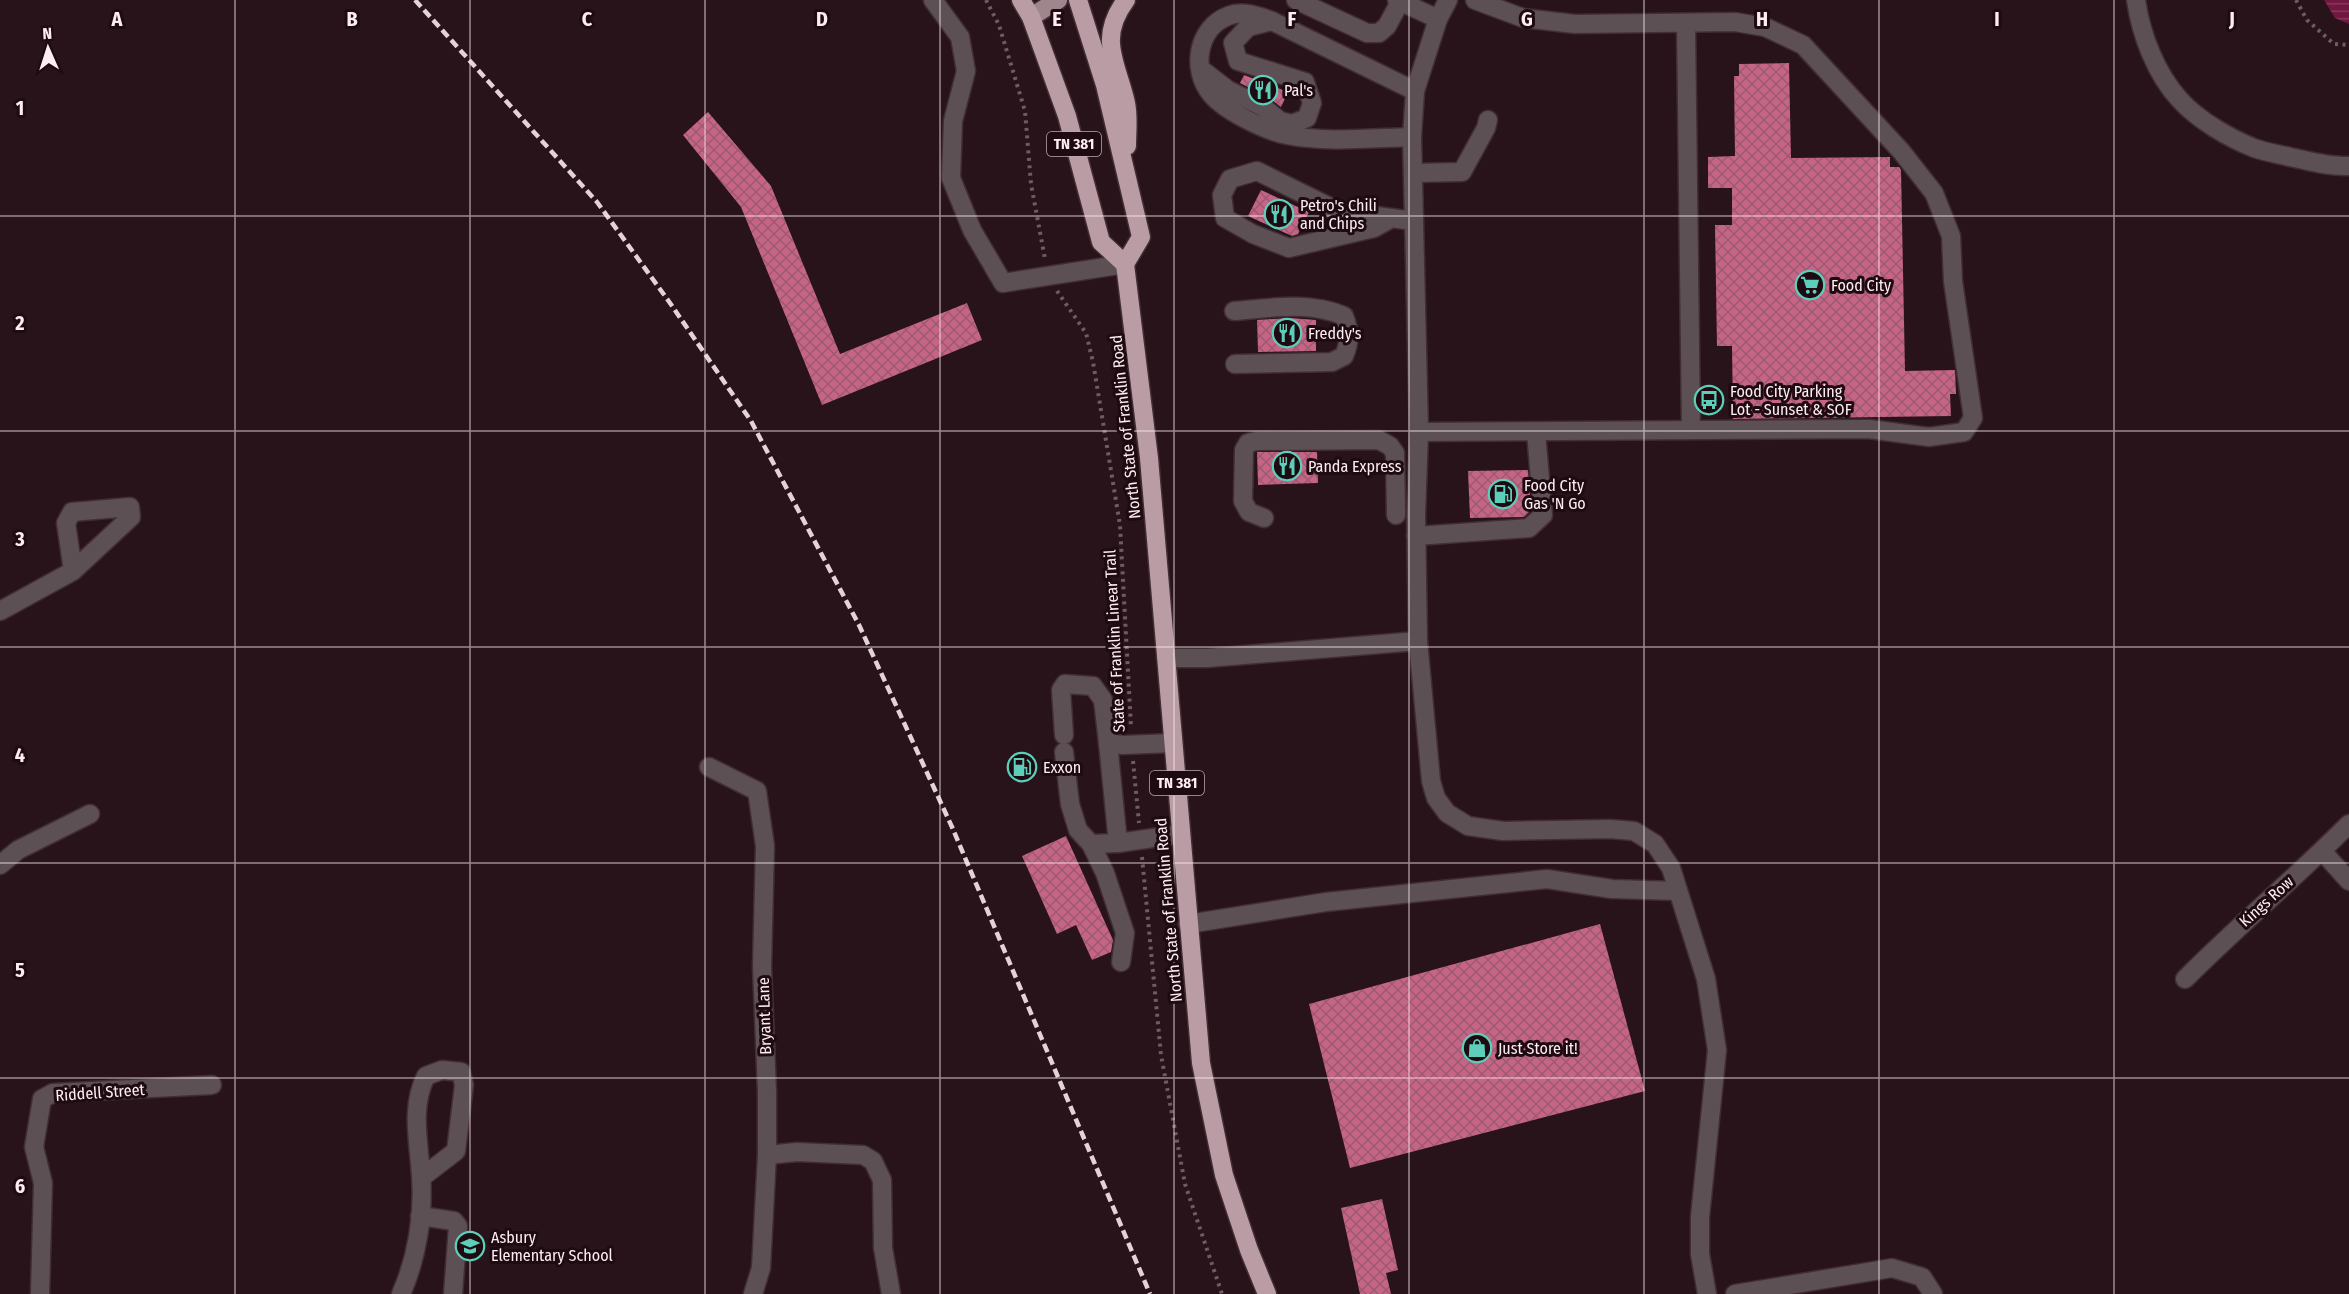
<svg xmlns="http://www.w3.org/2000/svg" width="2349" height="1294" font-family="'Fira Sans Condensed',sans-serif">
<defs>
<pattern id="water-rules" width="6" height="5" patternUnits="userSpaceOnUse" patternTransform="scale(1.5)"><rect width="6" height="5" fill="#72173f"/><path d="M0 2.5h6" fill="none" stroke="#87395b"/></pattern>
<pattern id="building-cross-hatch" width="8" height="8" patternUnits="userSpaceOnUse" patternTransform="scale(1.5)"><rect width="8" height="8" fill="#c66486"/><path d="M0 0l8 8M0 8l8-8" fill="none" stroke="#9b5a70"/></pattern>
</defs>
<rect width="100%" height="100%" fill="#28131a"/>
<polygon fill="url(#water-rules)" points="2324,0 2349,0 2349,24 2335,18"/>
<g fill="url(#building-cross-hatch)">
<polygon points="1789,63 1791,158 1890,157 1890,167 1899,167 1901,170 1905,371 1955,370 1956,394 1950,394 1951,416 1733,419 1732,346 1717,346 1715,225 1732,225 1732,188 1708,188 1708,157 1735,156 1734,76 1739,76 1739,64"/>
<polygon points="1244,75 1288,92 1281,107 1268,97 1240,83"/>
<polygon points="708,112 771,186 840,354 967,303 982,340 822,405 741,207 683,135"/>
<polygon points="1261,190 1309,212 1298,234 1292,236 1248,216"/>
<polygon points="1290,318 1316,320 1316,351 1258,352 1257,320"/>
<polygon points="1257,452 1317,452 1318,483 1258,485"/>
<polygon points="1528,470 1531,510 1524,517 1470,518 1468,471"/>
<polygon points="1066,836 1113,940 1111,952 1092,960 1076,925 1057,934 1022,856"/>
<polygon points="1600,924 1645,1091 1350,1168 1309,1004"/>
<polygon points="1382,1199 1398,1270 1386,1273 1391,1294 1360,1294 1341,1208"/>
</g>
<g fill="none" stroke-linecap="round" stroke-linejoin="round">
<g stroke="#422d34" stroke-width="21">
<g id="minor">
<polyline points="933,0 960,37 966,71 953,121 951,178 972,230 1003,283 1125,264"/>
<polyline points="1296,0 1367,33 1379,33 1387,26 1401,0"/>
<polyline points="1397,0 1438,19"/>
<polyline points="1448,0 1438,19 1415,91 1412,137 1419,432 1416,515 1418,641 1431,781 1436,798 1447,813 1468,826 1503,831 1610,829 1634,831 1655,844 1671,868 1706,979 1717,1050 1700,1217 1700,1254 1707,1294"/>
<path d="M 2136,0 C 2141,35 2156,74 2180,100 C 2198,120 2229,138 2254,148 C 2265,152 2278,154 2290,157 C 2309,161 2329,167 2349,166"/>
<polyline points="1686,23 1691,429"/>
<polyline points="1202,70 1228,90 1263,107 1280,121 1292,124 1307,118 1312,103 1305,82 1238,61 1233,43 1248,27 1272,21"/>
<path d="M 1412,137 C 1372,138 1327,143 1287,135 C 1266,131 1225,111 1211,94 C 1191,70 1197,28 1228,16 C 1242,10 1259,16 1272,21 L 1415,91"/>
<polyline points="1413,173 1462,172 1486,128 1488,120"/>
<polyline points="1392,218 1374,228 1289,248 1253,234 1225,218 1222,195 1230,179 1257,171 1338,211 1414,221"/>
<path d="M 1234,311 C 1271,308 1309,301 1344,316 C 1350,331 1350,342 1344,356 L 1332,362 L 1235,364"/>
<polyline points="1419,432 1869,429 1929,437 1964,432 1973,418 1953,281 1951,236 1934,193 1901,151 1803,45 1765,27 1735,22 1575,24 1523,18 1475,0"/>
<polyline points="1264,518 1249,512 1243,501 1244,450 1248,443 1256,441 1379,440 1390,446 1395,453 1396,515"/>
<polyline points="1416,536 1529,528 1543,515 1536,432"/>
<polyline points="0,611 73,571 131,517 130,507 72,512 66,523 73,571"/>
<polyline points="1166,658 1207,658 1418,641"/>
<polyline points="1064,735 1061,690 1065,684 1093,686 1103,700 1108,743 1123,745 1173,743"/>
<polyline points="1108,743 1118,843"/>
<polyline points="1064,752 1070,804 1078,830 1091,844 1118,843 1181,834"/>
<polyline points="709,767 757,791 765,846 762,967 767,1092 767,1155 761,1268 753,1294"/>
<polyline points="1091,844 1105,873 1125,933 1121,962"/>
<polyline points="2322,851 2349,881"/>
<polyline points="0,865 18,850 90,814"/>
<polyline points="1188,924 1326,902 1547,879 1612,889 1678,891"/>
<path d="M 2185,979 C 2238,926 2296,877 2349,824"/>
<polyline points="767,1155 797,1152 863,1155 873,1161 882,1180 883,1248 891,1294"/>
<polyline points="420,1216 454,1221 458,1226 453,1294"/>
<polyline points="40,1294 43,1183 34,1147 42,1099 53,1093 212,1085"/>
<path d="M 401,1294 C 417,1258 424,1215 421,1176 C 419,1142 410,1108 426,1076 L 442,1070 L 461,1072 L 464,1085 L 456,1151 L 421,1178"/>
<polyline points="1735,1294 1892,1268 1922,1277 1933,1294"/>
</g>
</g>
<g stroke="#422d34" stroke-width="21">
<polyline id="major" points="1031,17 1058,0"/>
</g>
<g stroke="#422d34" stroke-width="21">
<g id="highway">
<polyline points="1021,0 1031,17 1067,116 1101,242 1125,264"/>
<polyline points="1078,0 1105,85 1141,237 1125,264 1149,458 1201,1063 1224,1175 1249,1250 1267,1294"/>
<path d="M 1126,0 C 1097,39 1117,63 1126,103 C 1129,117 1127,132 1127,146"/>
</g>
</g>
<g stroke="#6f5b61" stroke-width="4" stroke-dasharray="3 4.5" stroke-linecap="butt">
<polyline points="986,0 999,25 1025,111 1031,184 1045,259"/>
<polyline points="2296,0 2307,20 2334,44 2349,45"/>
<polyline points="1057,291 1086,333 1093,362 1120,525 1131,727"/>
<polyline points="1133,761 1139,823"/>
<polyline points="1142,857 1161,1055 1185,1184 1222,1294"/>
</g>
<use href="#minor" stroke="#5c5054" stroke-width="18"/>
<use href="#major" stroke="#9f868d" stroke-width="18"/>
<use href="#highway" stroke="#b99ca4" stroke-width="18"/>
<polyline stroke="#e3d3d7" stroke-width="4.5" stroke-dasharray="9 4.5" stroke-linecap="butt" points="415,0 597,202 670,303 751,421 859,625 952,827 1150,1294"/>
</g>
<path fill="none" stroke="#fdedf1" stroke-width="1.5" stroke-opacity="0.55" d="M 235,0 L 235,1294M 470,0 L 470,1294M 705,0 L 705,1294M 940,0 L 940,1294M 1174,0 L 1174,1294M 1409,0 L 1409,1294M 1644,0 L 1644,1294M 1879,0 L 1879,1294M 2114,0 L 2114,1294M 0,216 L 2349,216M 0,431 L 2349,431M 0,647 L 2349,647M 0,863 L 2349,863M 0,1078 L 2349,1078"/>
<defs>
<g id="restaurant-ring" transform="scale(1.5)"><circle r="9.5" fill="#1e0a11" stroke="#5dceb9" stroke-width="1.5"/><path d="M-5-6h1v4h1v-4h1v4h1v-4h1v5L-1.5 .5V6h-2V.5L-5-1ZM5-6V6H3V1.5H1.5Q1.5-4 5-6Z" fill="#5dceb9"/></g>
<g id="supermarket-ring" transform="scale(1.5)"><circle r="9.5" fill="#1e0a11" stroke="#5dceb9" stroke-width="1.5"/><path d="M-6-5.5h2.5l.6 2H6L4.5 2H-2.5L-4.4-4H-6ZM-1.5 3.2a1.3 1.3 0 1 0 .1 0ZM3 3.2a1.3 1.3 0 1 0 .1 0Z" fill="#5dceb9"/></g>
<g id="bus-ring" transform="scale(1.5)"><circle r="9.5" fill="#1e0a11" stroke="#5dceb9" stroke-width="1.5"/><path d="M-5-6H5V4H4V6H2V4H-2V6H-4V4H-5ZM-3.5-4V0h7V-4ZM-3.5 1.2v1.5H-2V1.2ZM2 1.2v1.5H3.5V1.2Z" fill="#5dceb9"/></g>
<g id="fuel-ring" transform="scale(1.5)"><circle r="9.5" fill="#1e0a11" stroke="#5dceb9" stroke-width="1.5"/><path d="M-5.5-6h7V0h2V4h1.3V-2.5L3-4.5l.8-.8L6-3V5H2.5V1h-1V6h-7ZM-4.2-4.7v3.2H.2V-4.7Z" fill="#5dceb9"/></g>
<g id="shop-ring" transform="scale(1.5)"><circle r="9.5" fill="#1e0a11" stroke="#5dceb9" stroke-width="1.5"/><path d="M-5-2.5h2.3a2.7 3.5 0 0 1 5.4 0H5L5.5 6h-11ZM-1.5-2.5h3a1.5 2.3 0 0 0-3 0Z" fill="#5dceb9"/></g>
<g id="school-ring" transform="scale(1.5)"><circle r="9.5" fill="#1e0a11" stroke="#5dceb9" stroke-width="1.5"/><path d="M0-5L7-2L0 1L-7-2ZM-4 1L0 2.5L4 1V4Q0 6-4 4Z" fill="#5dceb9"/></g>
</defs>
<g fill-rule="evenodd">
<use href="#restaurant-ring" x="1263" y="90"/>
<use href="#restaurant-ring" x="1279" y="214"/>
<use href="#supermarket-ring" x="1810" y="285"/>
<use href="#restaurant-ring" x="1287" y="333"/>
<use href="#bus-ring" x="1709" y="400"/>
<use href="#restaurant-ring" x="1287" y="466"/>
<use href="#fuel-ring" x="1503" y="494"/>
<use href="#fuel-ring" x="1022" y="767"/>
<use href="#shop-ring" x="1477" y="1048"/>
<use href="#school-ring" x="470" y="1246"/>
</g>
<g text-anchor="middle" stroke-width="6" stroke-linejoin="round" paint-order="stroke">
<g fill="#1e0a11" stroke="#baa9ae" stroke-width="1.5">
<rect x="1047" y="132" width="54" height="24" rx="4.5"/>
<rect x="1150" y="771" width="54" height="24" rx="4.5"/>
</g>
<g font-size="15" font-weight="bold" fill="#fdedf1">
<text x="1074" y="149">TN 381</text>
<text x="1177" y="788">TN 381</text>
</g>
<g font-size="16" fill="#fdedf1" stroke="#1e0a11" text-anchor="start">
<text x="1284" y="96">Pal's</text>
<text x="1300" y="211">Petro's Chili<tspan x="1300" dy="18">and Chips</tspan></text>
<text x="1831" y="291">Food City</text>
<text x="1308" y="339">Freddy's</text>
<text x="1730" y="397">Food City Parking<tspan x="1730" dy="18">Lot - Sunset &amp; SOF</tspan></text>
<text x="1308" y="472">Panda Express</text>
<text x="1524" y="491">Food City<tspan x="1524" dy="18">Gas 'N Go</tspan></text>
<text x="1043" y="773">Exxon</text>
<text x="1498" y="1054">Just Store it!</text>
<text x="491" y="1243">Asbury<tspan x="491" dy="18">Elementary School</tspan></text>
</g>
<g font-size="16" fill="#fdedf1" stroke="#1e0a11">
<text transform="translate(1125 427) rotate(-96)" y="6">North State of Franklin Road</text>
<text transform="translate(1114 641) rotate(-93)" y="6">State of Franklin Linear Trail</text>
<text transform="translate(2266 901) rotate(-42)" y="6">Kings Row</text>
<text transform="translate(1168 910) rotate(-95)" y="6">North State of Franklin Road</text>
<text transform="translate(764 1016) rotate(-92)" y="6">Bryant Lane</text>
<text transform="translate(100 1092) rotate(-4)" y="6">Riddell Street</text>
</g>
</g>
<g font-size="20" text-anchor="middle" font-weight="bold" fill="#fdedf1" stroke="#1e0a11" stroke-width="6" stroke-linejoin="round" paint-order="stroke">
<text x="117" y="26">A</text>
<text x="352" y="26">B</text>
<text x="587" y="26">C</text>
<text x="822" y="26">D</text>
<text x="1057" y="26">E</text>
<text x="1292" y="26">F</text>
<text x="1527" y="26">G</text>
<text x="1762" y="26">H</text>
<text x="1997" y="26">I</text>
<text x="2232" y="26">J</text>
<text x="20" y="115">1</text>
<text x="20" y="330">2</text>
<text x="20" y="546">3</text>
<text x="20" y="762">4</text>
<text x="20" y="977">5</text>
<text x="20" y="1193">6</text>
</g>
<g transform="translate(48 48) rotate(357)" stroke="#1e0a11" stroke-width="4.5" paint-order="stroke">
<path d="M0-4.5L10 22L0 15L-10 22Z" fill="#fdedf1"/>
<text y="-9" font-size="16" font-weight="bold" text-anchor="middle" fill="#fdedf1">N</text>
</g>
</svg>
